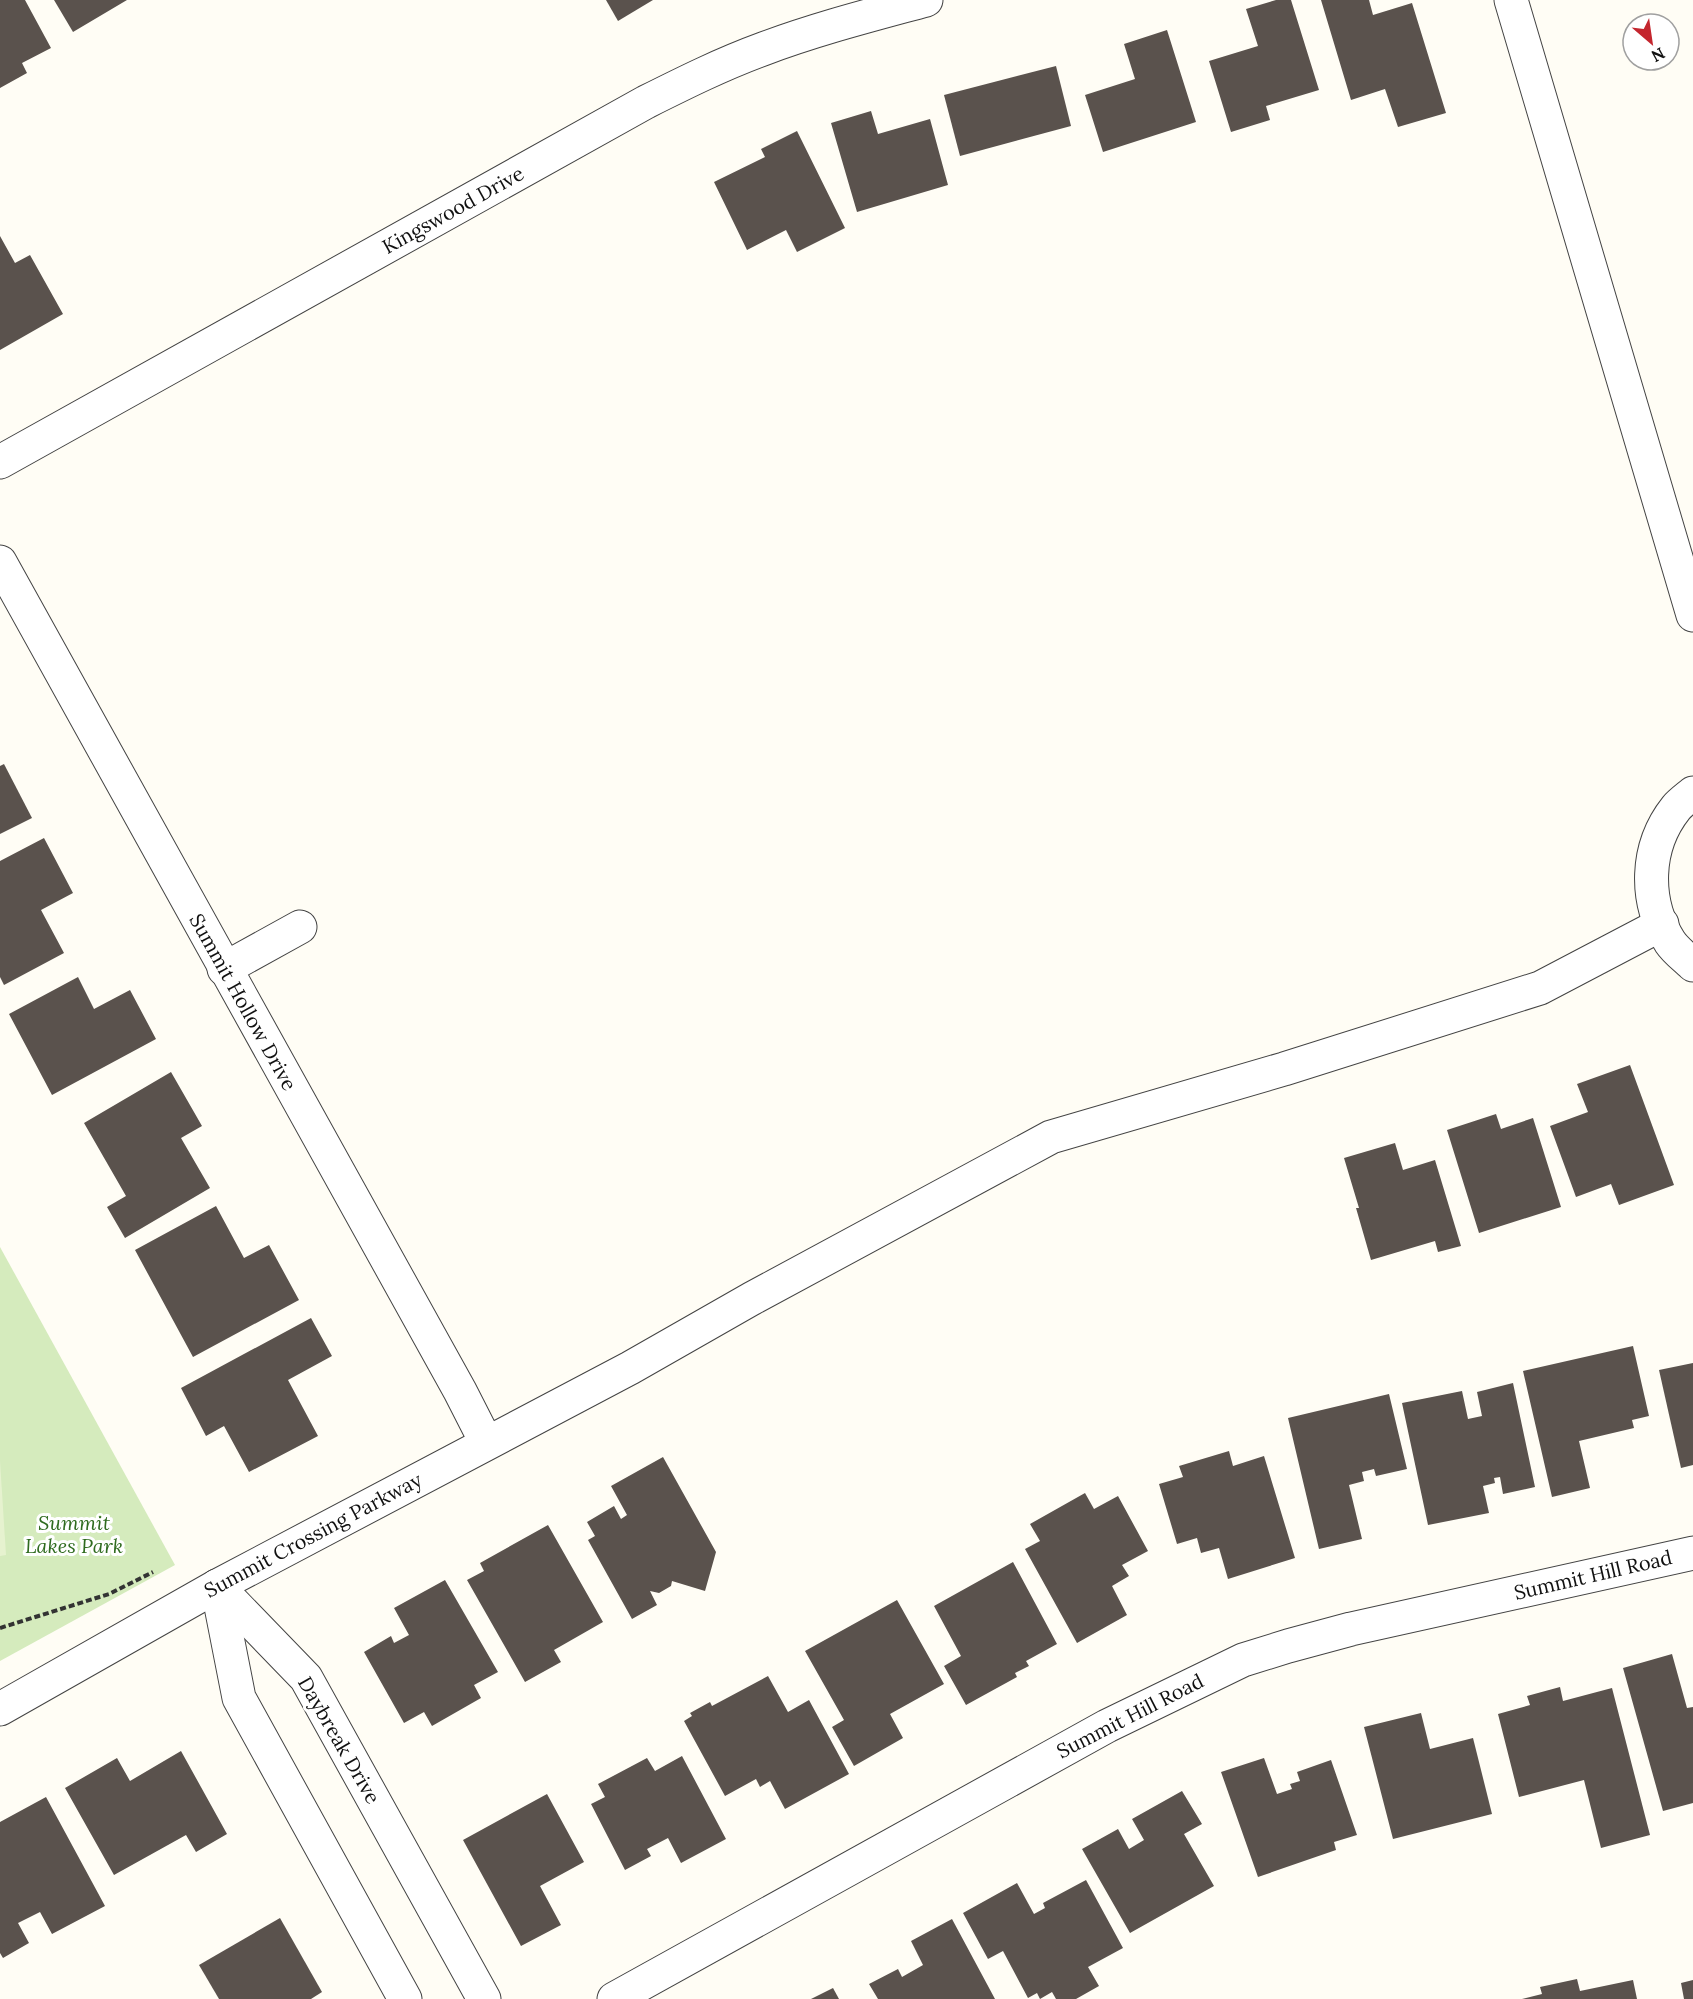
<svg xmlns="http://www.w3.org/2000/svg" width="1693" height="1999" font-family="Lora,serif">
<rect width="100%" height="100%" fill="#fffdf5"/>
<polygon fill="#d5ebbd" points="0,1247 175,1565 0,1661"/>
<polygon fill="#e6f2cf" points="0,1461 6,1555 0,1556"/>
<g fill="#5a524d">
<polygon points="0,0 25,0 51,48 22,63 27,73 0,88"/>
<polygon points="54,0 127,0 73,32"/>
<polygon points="606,0 653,0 618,21"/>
<polygon points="1276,0 1291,0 1319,90 1266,106 1270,120 1231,132 1209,61 1258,46 1246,9"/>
<polygon points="1321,0 1369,0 1373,15 1412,3 1446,113 1398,127 1385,89 1351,100"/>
<polygon points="1167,30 1196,122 1103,152 1085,95 1135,79 1124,44"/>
<polygon points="1056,66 1071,126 960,156 944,95"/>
<polygon points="871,111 878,134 930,119 948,185 857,212 831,123"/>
<polygon points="797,131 845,228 797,252 786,230 747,250 714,182 765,157 761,149"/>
<polygon points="0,236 15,263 30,255 63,314 0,350"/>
<polygon points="4,764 32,818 0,834 0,766"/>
<polygon points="44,838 73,893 41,910 64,953 4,985 0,977 0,861"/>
<polygon points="78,977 94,1009 130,990 156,1039 52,1095 9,1014"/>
<polygon points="1630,1065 1674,1185 1619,1205 1611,1184 1576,1197 1550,1126 1588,1112 1577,1084"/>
<polygon points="171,1072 202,1126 181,1138 210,1188 125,1238 107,1207 126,1196 84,1123"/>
<polygon points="1496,1114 1501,1129 1533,1118 1561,1207 1479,1233 1447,1130"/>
<polygon points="1395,1143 1403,1170 1435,1160 1461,1246 1438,1252 1435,1241 1371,1260 1356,1208 1359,1208 1344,1158"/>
<polygon points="216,1206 244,1258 269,1245 299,1300 193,1357 135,1250"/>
<polygon points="311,1318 332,1356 288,1380 318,1436 249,1472 224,1426 206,1436 181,1388"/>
<polygon points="1633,1346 1649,1416 1632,1420 1634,1428 1579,1441 1590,1488 1552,1497 1523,1371"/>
<polygon points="1693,1363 1693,1465 1681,1468 1659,1370"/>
<polygon points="1513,1383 1535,1487 1503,1494 1500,1477 1494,1478 1495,1483 1483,1486 1489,1513 1428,1525 1402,1403 1462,1391 1468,1419 1482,1416 1477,1392"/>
<polygon points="1389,1394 1407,1469 1376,1476 1374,1469 1362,1472 1364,1481 1349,1485 1362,1539 1319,1549 1288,1418"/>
<polygon points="1229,1451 1233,1466 1264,1456 1295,1558 1228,1579 1219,1548 1201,1553 1197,1538 1177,1544 1159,1484 1183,1477 1179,1466"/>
<polygon points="663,1457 716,1552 705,1591 672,1581 671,1586 659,1593 650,1591 657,1605 632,1619 588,1540 595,1536 587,1522 614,1506 621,1519 627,1515 611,1486"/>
<polygon points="1085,1493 1094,1509 1118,1496 1148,1551 1122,1565 1129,1576 1112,1586 1127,1615 1077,1643 1025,1549 1040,1541 1030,1524"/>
<polygon points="548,1525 603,1622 554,1650 561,1662 525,1682 467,1580 484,1571 480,1563"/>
<polygon points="1013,1562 1057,1644 1026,1661 1029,1666 1015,1673 1017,1677 966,1705 944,1666 961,1656 934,1606"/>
<polygon points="445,1580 498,1672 474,1685 481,1698 432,1726 424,1712 404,1723 364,1652 391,1636 394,1643 409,1635 394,1608"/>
<polygon points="897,1600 944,1684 890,1714 903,1738 854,1766 832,1727 844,1720 805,1651"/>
<polygon points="1672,1654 1687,1708 1693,1707 1693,1803 1663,1811 1623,1668"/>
<polygon points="768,1676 788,1712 809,1700 849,1774 785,1809 770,1781 760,1787 756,1779 725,1796 684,1721 692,1716 690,1713 710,1702 712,1706"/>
<polygon points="1560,1687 1563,1701 1612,1688 1650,1835 1601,1848 1584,1780 1519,1797 1498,1714 1530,1705 1527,1696"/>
<polygon points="1421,1713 1430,1749 1473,1738 1492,1814 1393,1839 1364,1727"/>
<polygon points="181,1751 227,1834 196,1852 186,1835 114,1875 65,1788 117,1758 130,1781"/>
<polygon points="682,1756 726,1839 681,1863 668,1838 647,1849 651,1856 625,1870 591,1804 605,1797 598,1784 647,1758 655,1771"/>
<polygon points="1264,1758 1277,1794 1292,1789 1290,1784 1300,1781 1297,1772 1331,1760 1357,1835 1334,1842 1336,1850 1258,1877 1221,1772"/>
<polygon points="1182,1791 1202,1824 1184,1834 1214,1886 1130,1933 1082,1849 1118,1829 1129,1849 1144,1840 1132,1819"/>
<polygon points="547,1794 584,1862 540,1886 561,1925 521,1946 463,1840"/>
<polygon points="46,1797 105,1906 52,1934 40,1912 18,1923 29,1943 3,1958 0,1953 0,1822"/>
<polygon points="1086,1880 1123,1948 1088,1967 1099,1986 1076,1999 1056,1999 1052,1992 1040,1999 1037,1993 1028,1998 1003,1951 988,1959 963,1913 1017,1883 1034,1914 1045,1908 1043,1903"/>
<polygon points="280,1918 322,1992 311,1999 219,1999 199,1965"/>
<polygon points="952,1919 995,1999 878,1999 869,1984 898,1969 902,1977 923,1965 911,1941"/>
<polygon points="1577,1979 1580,1991 1633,1980 1637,1999 1522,1999 1542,1994 1540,1987"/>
<polygon points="1693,1980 1693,1999 1684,1999 1681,1983"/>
<polygon points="833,1988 839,1999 811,1999"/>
</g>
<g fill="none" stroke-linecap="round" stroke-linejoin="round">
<g stroke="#444" stroke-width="35">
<g id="minor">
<polyline points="1511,0 1693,615"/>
<path d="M 0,462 L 646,102 C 684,83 722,64 763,49 C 816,29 871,15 926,0"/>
<polyline points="0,562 460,1391 486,1442"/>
<path d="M 1693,793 C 1687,798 1680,803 1676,808 C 1645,847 1644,901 1670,942 C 1676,951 1686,958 1693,965"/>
<polyline points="224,969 300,927"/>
<polyline points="217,1586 306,1678 484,1999"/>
<polyline points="217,1586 239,1698 405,1999"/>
<polyline points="0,1709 217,1586 630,1368 751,1299 1051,1137 1284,1069 1540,988 1662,924"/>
<polyline points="614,1999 1107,1726 1243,1660 1288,1646 1351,1629 1693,1553"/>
</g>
</g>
<polyline stroke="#333" stroke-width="4" stroke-dasharray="6 3" stroke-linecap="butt" points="0,1628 109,1594 153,1572"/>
<use href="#minor" stroke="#fff" stroke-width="33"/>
</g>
<g text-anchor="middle" stroke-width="6" stroke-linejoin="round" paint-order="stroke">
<g font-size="20" fill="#111" stroke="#fff">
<text transform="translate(453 210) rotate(-29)" y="7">Kingswood Drive</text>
<text transform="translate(243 1002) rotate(61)" y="7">Summit Hollow Drive</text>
<text transform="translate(313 1535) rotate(-28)" y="7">Summit Crossing Parkway</text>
<text transform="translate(1593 1575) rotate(-13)" y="7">Summit Hill Road</text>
<text transform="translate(1130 1716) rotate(-27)" y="7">Summit Hill Road</text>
<text transform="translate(339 1740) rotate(60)" y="7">Daybreak Drive</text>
</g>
<g font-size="20" font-style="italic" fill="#2f6b1f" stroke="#fff">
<text x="74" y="1530">Summit<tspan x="74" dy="23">Lakes Park</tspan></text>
</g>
</g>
<g transform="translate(1651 42) rotate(151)"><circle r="28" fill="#ffffff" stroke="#a0a0a0" stroke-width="1.5"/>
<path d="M0-4.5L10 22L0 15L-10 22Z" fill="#c4262e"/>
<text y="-9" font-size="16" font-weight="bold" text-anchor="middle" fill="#111111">N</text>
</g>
</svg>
